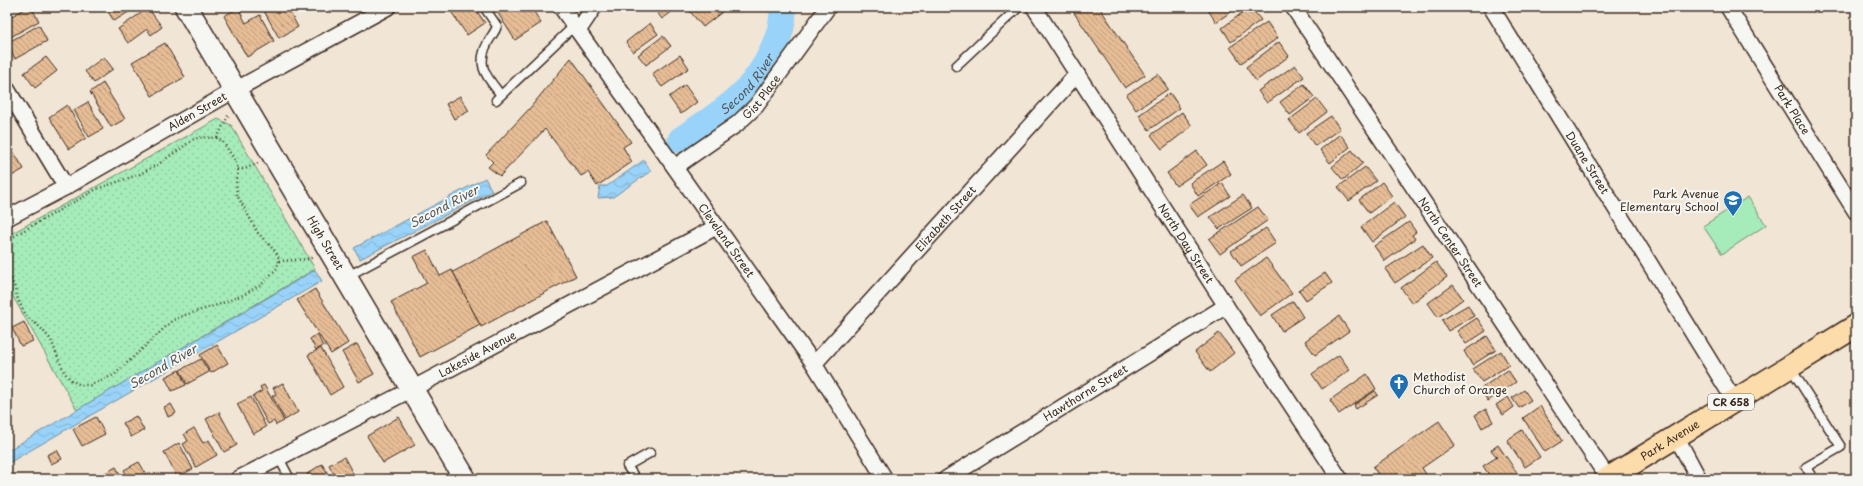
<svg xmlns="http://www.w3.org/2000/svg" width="1863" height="486" font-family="'Playpen Sans',sans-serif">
<defs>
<pattern id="park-dots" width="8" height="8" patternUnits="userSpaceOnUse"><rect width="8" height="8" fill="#a5ecba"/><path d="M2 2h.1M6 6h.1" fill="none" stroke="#8fcb9f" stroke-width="1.8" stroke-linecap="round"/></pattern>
<pattern id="water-waves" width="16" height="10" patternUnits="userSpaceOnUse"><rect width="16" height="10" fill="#99d3f9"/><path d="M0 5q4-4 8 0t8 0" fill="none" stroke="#85b5d5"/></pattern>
<pattern id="building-back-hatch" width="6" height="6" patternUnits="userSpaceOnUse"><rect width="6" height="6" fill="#e6bd96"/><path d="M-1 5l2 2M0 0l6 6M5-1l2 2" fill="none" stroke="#bc9a7a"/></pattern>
</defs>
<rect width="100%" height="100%" fill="#f1e5d6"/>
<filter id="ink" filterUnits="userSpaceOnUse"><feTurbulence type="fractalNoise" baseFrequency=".025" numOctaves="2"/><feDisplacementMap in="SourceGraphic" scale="8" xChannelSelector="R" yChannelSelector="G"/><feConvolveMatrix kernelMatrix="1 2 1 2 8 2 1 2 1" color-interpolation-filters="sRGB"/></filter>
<g filter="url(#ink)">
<polygon fill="#a5ecba" stroke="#708b6c" points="1748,197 1766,225 1722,254 1703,226"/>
<polygon fill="url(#park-dots)" stroke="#708b6c" points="218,119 231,125 315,269 77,410 7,286 7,236"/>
<g fill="url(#water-waves)" stroke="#738fa1">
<polygon points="644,160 651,171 613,197 598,198 600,186 607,186"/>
<polygon points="485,178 492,191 360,259 354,248"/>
<polygon points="315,270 322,281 7,464 7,451"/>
</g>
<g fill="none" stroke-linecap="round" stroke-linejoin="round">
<path stroke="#99d3f9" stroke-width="27" id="s1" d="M 681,140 C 702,125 727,111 745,92 C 765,71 784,37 783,7"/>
</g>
<g fill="url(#building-back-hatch)" stroke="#3b2a1e">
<polygon points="28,7 31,7 39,21 7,39 7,19"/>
<polygon points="105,7 137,7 114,21"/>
<polygon points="271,7 287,7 298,27 279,38 264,11"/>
<polygon points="448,7 474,7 485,23 467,35"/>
<polygon points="494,7 531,7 541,23 515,40"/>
<polygon points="655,7 670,7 673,11 662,19 654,8"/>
<polygon points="690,7 719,7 722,12 703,27 688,9"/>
<polygon points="1070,7 1099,7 1145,75 1125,88"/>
<polygon points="1206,7 1238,7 1216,22"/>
<polygon points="1250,7 1261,20 1231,42 1222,28"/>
<polygon points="148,8 162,27 151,35 147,29 128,43 118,29"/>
<polygon points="238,8 246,23 260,15 274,41 247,57 224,16"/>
<polygon points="1267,22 1278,38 1241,63 1230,47"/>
<polygon points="650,23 658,34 633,52 626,42"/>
<polygon points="39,25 47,41 15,59 7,43"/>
<polygon points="663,36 671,46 646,65 638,55"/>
<polygon points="1279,42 1289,56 1256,81 1246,67"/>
<polygon points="165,43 185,77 152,96 132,62"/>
<polygon points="680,55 689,68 662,87 652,74"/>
<polygon points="46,57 57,71 35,88 24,73"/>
<polygon points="104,57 113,69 94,83 85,71"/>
<polygon points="571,58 631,142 623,147 632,162 597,186 588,172 581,176 545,129 500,176 488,167 493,162 486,155 530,108"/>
<polygon points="1295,65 1304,77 1267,103 1258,91"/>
<polygon points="1158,74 1168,89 1136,110 1126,95"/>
<polygon points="103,83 125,119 111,127 90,92"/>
<polygon points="1304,84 1314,97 1290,115 1280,102"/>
<polygon points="685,85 697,102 681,114 669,97"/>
<polygon points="1170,93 1180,108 1149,130 1139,115"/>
<polygon points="460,96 469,111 454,119 446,104"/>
<polygon points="1317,99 1327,112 1299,133 1289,120"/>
<polygon points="88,102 103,129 89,137 74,110"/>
<polygon points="67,105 86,138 69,149 49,117"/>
<polygon points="1182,112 1192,126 1162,149 1151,135"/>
<polygon points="1331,116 1340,129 1315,146 1306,133"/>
<polygon points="1340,134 1350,147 1330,163 1320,150"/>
<polygon points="7,141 24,169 8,178 7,176"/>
<polygon points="1352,150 1363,163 1343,180 1332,167"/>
<polygon points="1197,151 1207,165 1176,186 1167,173"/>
<polygon points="1223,161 1231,174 1198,196 1190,183"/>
<polygon points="1365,167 1376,181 1349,201 1338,187"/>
<polygon points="1382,182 1392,196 1369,213 1359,200"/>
<polygon points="1222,183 1230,196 1198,217 1189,205"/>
<polygon points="1243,195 1252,208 1219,229 1210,217"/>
<polygon points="1394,202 1405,217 1372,242 1361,227"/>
<polygon points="1258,207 1268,220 1220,254 1209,239"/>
<polygon points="547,221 576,276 481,327 453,272"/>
<polygon points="1409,222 1416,232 1412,235 1415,239 1385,261 1374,246"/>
<polygon points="1266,228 1276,243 1241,266 1231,251"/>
<polygon points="1423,244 1432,258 1395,283 1385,269"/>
<polygon points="427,250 440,276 452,270 480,325 420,357 391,302 427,283 413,257"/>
<polygon points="1266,258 1292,293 1260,316 1235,280"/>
<polygon points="1436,262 1447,277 1412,303 1401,288"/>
<polygon points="1325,273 1332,283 1306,300 1299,290"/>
<polygon points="1453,285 1463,299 1438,317 1428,303"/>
<polygon points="315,289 348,343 331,354 297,300"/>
<polygon points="1293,301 1303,317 1282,331 1272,315"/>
<polygon points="1468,305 1474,316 1448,331 1442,320"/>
<polygon points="1339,316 1349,331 1315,355 1305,341"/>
<polygon points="1477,318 1486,331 1466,344 1457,331"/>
<polygon points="24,322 33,341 21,346 12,328"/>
<polygon points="1219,333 1234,353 1210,372 1195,352"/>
<polygon points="317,334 323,346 316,350 310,339"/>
<polygon points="1487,336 1496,350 1472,365 1464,351"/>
<polygon points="357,344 374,374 359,382 342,352"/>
<polygon points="217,345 228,363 211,373 200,355"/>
<polygon points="321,348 343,387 330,395 308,355"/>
<polygon points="1501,351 1509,365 1482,382 1473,369"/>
<polygon points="1339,355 1350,370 1322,389 1312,374"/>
<polygon points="201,359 209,372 187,384 180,370"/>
<polygon points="179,370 186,385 172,391 165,377"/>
<polygon points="1508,370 1516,382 1488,401 1480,389"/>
<polygon points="1367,374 1376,389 1339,414 1330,400"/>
<polygon points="283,383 298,412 285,420 272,396 276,394 273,388"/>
<polygon points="264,385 284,421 276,425 274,421 268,424 253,396 262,391 260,387"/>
<polygon points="1524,390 1531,400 1519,408 1512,398"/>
<polygon points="1375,391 1378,395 1356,409 1354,405"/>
<polygon points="251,397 266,427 253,434 237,404"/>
<polygon points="1508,397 1514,407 1503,415 1496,405"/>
<polygon points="171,404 176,413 168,417 164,407"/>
<polygon points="1540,406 1562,441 1545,452 1523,418"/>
<polygon points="1486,409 1493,422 1482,428 1475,415"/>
<polygon points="219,412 237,445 224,452 206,419"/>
<polygon points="136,416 144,430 131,437 123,423"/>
<polygon points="96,417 105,434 82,446 73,429"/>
<polygon points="399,417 415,445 383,463 367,436"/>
<polygon points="1439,421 1455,445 1422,468 1429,479 1381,479 1373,467"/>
<polygon points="194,428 203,443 209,440 217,455 196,467 183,444 188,441 184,434"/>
<polygon points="1522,430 1540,457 1525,467 1507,440"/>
<polygon points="179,443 193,469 177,477 164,452"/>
<polygon points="1498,445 1518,474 1511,479 1492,479 1483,466 1497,457 1491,450"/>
<polygon points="57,450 62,459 51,464 47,455"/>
<polygon points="344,457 356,479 337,479 329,465"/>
<polygon points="139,462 149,479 129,479 124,470"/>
<polygon points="322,464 331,479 310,479 307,474"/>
<polygon points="116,467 123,479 99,479 98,477"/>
</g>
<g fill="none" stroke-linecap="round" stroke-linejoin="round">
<g stroke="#3b2a1e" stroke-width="11">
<g id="service">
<path d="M 484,7 L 497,26 C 495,33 491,36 488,42 C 475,66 487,77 501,95"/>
<polyline points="956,66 1019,7"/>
<polyline points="496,100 574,26"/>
<polyline points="346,277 521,183"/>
<polyline points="1790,367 1841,447 1806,467 1813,479"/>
<polyline points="279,458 290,479"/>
<polyline points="636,479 627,466 650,453"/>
</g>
</g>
<g stroke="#3b2a1e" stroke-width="18">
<g id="minor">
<path id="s2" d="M 561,7 L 814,364 L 885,479"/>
<path id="s3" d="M 1034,7 L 1226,306 L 1340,479"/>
<path id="s4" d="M 1293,7 L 1608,478"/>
<path id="s5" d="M 1491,7 L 1734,400"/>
<path id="s6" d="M 1728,7 L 1856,212"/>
<polyline points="578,31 594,7"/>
<polyline points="7,89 66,187"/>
<path id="s7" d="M 675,167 L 737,124 L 756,106 L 828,7"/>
<path id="s8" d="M 7,218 L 66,187 L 235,90 L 388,7"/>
<path id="s9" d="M 814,364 L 1077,74"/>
<polyline points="1676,436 1699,479"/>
<path id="s10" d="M 238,479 L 412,389 L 716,227"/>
<path id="s11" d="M 946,479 L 1226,306"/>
</g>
</g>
<g stroke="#3b2a1e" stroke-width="25">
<g id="secondary">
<path id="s12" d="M 186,7 L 465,479"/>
</g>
</g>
<g stroke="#3b2a1e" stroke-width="25">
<g id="primary">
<path id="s13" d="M 1607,479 L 1856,326"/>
</g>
</g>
<g stroke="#3b2a1e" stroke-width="2.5" stroke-dasharray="1 3" stroke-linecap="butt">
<polyline points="217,138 229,114"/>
<polyline points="238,169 245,169 258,163"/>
<polyline points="7,240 97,189 140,174 160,163 194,139 202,137 217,138 223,142 236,162 238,172 236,183 237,195 258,233 276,252 279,259 277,268 262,284 243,295 220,304 182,316 172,321 114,375 90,385 80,385 71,380 64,372 51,340 40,327 27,317 18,300 14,285 7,272"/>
<polyline points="279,261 309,259 313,257"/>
</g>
<use href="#service" stroke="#f6f6f2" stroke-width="8"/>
<use href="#minor" stroke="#f6f6f2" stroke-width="15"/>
<use href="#secondary" stroke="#f6f6f2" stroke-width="22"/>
<use href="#primary" stroke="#fddcac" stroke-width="22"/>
</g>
</g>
<defs>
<g id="school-pin" transform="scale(1)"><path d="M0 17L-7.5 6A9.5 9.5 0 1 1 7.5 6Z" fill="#1f6fb2" stroke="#f6f6f2"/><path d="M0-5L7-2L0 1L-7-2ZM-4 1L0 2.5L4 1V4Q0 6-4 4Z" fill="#fff"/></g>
<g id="church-pin" transform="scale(1)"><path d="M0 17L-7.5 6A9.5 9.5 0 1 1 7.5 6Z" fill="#1f6fb2" stroke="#f6f6f2"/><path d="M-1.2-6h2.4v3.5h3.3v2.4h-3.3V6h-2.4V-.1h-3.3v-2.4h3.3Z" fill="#fff"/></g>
</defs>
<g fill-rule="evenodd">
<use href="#school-pin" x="1733" y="200"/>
<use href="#church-pin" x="1399" y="383"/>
</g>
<g text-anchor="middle" stroke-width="4" stroke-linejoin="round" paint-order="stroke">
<rect fill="#f6f6f2" stroke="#73675e" stroke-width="1" x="1708" y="394" width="46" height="16" rx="3"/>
<g font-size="10" font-weight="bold" fill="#3b2a1e">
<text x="1731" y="406">CR 658</text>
</g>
<g font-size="11" fill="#3b2a1e" stroke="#f6f6f2">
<text dy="4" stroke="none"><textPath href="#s7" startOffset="112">Gist Place</textPath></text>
<text dy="4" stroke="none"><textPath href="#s6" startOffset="121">Park Place</textPath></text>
<text dy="4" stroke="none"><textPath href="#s8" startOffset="218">Alden Street</textPath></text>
<text dy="4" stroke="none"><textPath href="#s5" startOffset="183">Duane Street</textPath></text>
<text dy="4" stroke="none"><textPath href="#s9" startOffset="196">Elizabeth Street</textPath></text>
<text dy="4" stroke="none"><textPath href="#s2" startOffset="286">Cleveland Street</textPath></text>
<text dy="4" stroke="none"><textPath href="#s12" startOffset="274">High Street</textPath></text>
<text dy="4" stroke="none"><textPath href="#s4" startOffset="283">North Center Street</textPath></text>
<text dy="4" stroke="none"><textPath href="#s3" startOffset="281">North Day Street</textPath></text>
<text dy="4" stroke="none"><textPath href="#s10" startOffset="270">Lakeside Avenue</textPath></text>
<text dy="4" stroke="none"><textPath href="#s11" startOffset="164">Hawthorne Street</textPath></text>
<text dy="4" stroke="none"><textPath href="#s13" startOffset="74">Park Avenue</textPath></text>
</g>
<g font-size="11" fill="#3b2a1e" stroke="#f6f6f2" text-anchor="end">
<text x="1719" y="198">Park Avenue<tspan x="1719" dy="13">Elementary School</tspan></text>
<text x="1413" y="381" text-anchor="start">Methodist<tspan x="1413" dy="13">Church of Orange</tspan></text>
</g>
<g font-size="12" font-style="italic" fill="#525455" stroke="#f6f6f2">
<text dy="4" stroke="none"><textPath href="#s1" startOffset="87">Second River</textPath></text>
<text transform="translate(444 207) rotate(-28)" y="4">Second River</text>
<text transform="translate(163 367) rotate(-30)" y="4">Second River</text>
</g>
</g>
<rect width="1863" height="486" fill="none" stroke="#f6f6f2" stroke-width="24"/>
<rect x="12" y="12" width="1839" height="462" fill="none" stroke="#3b2a1e" stroke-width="1.5" filter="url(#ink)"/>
</svg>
